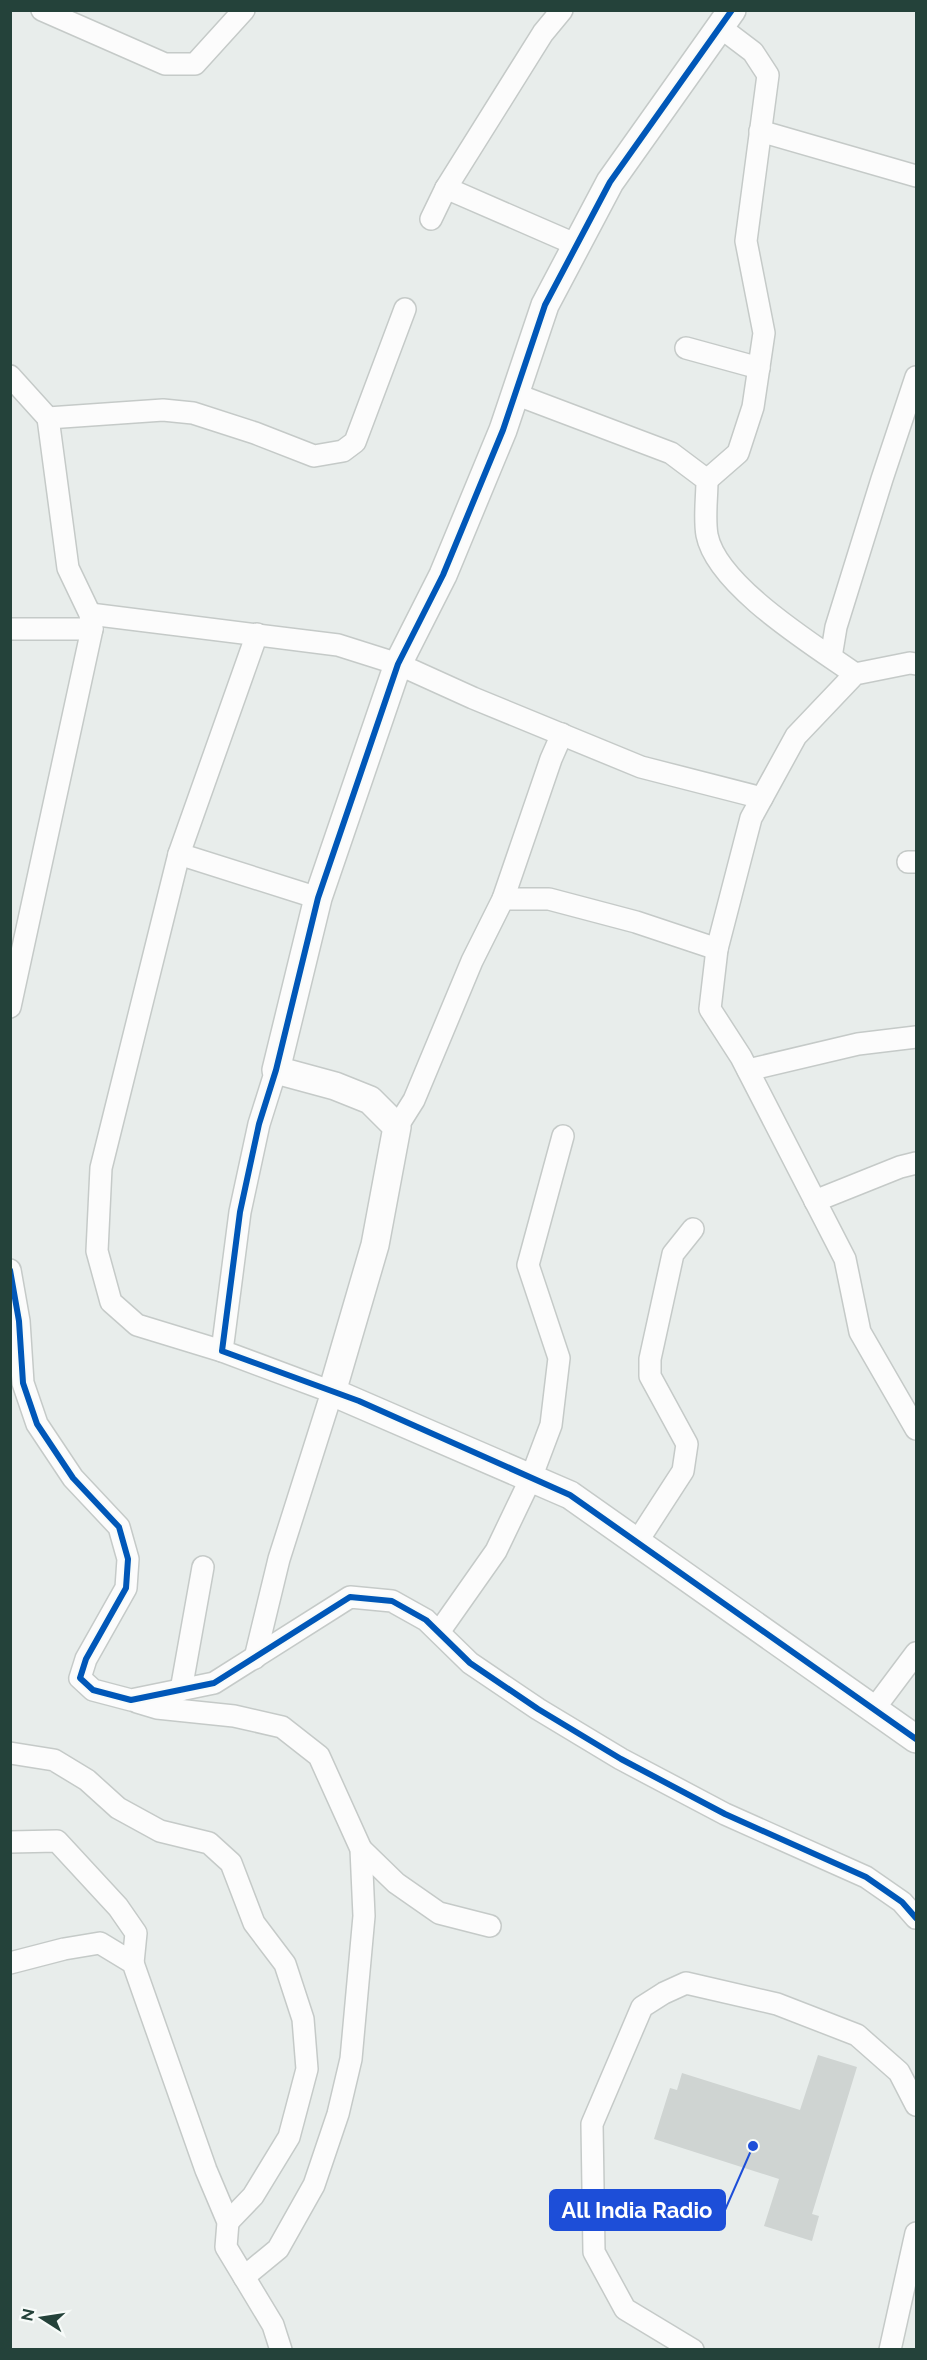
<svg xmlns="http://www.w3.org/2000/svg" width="927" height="2360" font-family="Raleway,sans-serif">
<rect width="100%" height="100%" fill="#e8edeb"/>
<polygon fill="#cfd4d2" points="818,2055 857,2067 812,2214 819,2216 812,2241 764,2226 779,2179 654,2139 670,2088 677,2090 682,2073 800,2110"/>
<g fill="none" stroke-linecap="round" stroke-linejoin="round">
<g stroke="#c5cac8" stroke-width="24">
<g id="minor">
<polyline points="42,10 165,64 195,64 244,10"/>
<polyline points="760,131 916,176"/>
<polyline points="446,188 577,245"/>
<polyline points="431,219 446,188 543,33 562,10"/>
<polyline points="686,348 759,368"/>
<polyline points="10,376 48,418 163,410 193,413 255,433 314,456 343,451 355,442 405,309"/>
<path d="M 515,394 L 671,453 L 707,480 C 707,498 704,518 707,535 C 717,586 814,645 855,674"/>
<polyline points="707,480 738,453 753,407 764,333 746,241 768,75 753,52 720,27"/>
<polyline points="90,614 338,645 398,664 473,698 641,767 762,798"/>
<polyline points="10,629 92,629 90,614 68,568 48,418"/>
<polyline points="831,657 836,627 882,479 916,377"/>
<polyline points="916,664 910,663 855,674 796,736 751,818 717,949 710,1009 741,1057 845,1259 860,1332 916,1429"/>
<polyline points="179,854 318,898"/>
<polyline points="908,862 916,862"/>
<polyline points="503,899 549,899 636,922 717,949"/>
<polyline points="10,1007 92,629"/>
<polyline points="748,1070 858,1044 916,1037"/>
<polyline points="397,1127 414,1100 472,961 503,899 551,759 562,734"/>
<polyline points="815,1201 900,1167 916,1163"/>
<polyline points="10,1270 19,1321 23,1383 37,1424 73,1478 119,1527 128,1559 126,1588 86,1659 80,1678 93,1690 131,1700 214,1683 350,1597 392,1601 426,1620 470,1663 538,1709 621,1759 725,1814 866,1877 902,1902 916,1918"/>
<polyline points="222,1351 137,1325 111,1302 97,1251 101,1168 179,854 257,634"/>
<polyline points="637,1542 683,1471 687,1444 650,1376 650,1359 673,1254 693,1229"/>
<polyline points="439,1632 496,1551 531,1478 551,1425 559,1358 528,1265 563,1136"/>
<polyline points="255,1658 279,1559 332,1392 222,1351 240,1212 259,1124 276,1070"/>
<polyline points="181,1690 203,1567"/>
<polyline points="137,1702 157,1708 234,1716 282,1727 319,1756 361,1849 364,1916 351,2059 338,2114 314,2185 278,2249 244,2277"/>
<polyline points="874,1709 916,1653"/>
<polyline points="10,1753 54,1760 87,1780 118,1808 160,1831 209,1843 231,1863 254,1923 285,1964 303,2019 307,2069 289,2137 253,2196 228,2222"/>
<polyline points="10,1842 57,1841 118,1907 136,1933 133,1963"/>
<polyline points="361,1849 396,1883 439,1913 490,1926"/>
<polyline points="10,1963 64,1949 100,1943 133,1963 206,2170 228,2222 226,2247 273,2325 281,2350"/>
<polyline points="693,2350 625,2309 594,2252 592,2124 642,2007 664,1993 686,1983 777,2004 857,2035 899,2072 916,2105"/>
<polyline points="890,2350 916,2233"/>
</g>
</g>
<g stroke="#c5cac8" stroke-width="30">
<polyline id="tertiary" points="732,10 610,182 545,305 503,430 443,575 398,664 318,898 276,1070 335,1086 370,1100 397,1127 375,1245 332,1392 570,1495 916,1739"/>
</g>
<use href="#minor" stroke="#fcfcfc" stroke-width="21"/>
<use href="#tertiary" stroke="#fcfcfc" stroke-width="27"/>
<g stroke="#f7fbf9" stroke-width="10">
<g id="cycleway">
<polyline points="732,10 610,182 545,305 503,430 443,575 398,664 318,898 276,1070 259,1124 240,1212 222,1351 359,1401 570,1495 916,1739"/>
<polyline points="10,1270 19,1321 23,1383 37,1424 73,1478 119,1527 128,1559 126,1588 86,1659 80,1678 93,1690 131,1700 214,1683 350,1597 392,1601 426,1620 470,1663 538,1709 621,1759 725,1814 866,1877 902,1902 916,1918"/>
</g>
</g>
<use href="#cycleway" stroke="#0057b8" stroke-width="6"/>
</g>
<path fill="none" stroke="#1d4ed8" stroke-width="2" d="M753 2146L725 2210"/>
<circle fill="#1d4ed8" stroke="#f7fbf9" stroke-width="2" cx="753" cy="2146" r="6"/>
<rect fill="#1d4ed8" stroke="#1d4ed8" stroke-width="2" x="550" y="2190" width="175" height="40" rx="6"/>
<g font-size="22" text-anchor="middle" font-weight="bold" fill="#fff">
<text x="637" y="2218">All India Radio</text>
</g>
<rect width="927" height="2360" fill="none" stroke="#24423a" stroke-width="24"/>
<g transform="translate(42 2318) rotate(282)" stroke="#f7fbf9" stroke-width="4.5" paint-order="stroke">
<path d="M0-4.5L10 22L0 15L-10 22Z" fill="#24423a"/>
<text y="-9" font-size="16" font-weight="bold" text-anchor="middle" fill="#24423a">N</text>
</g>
</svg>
